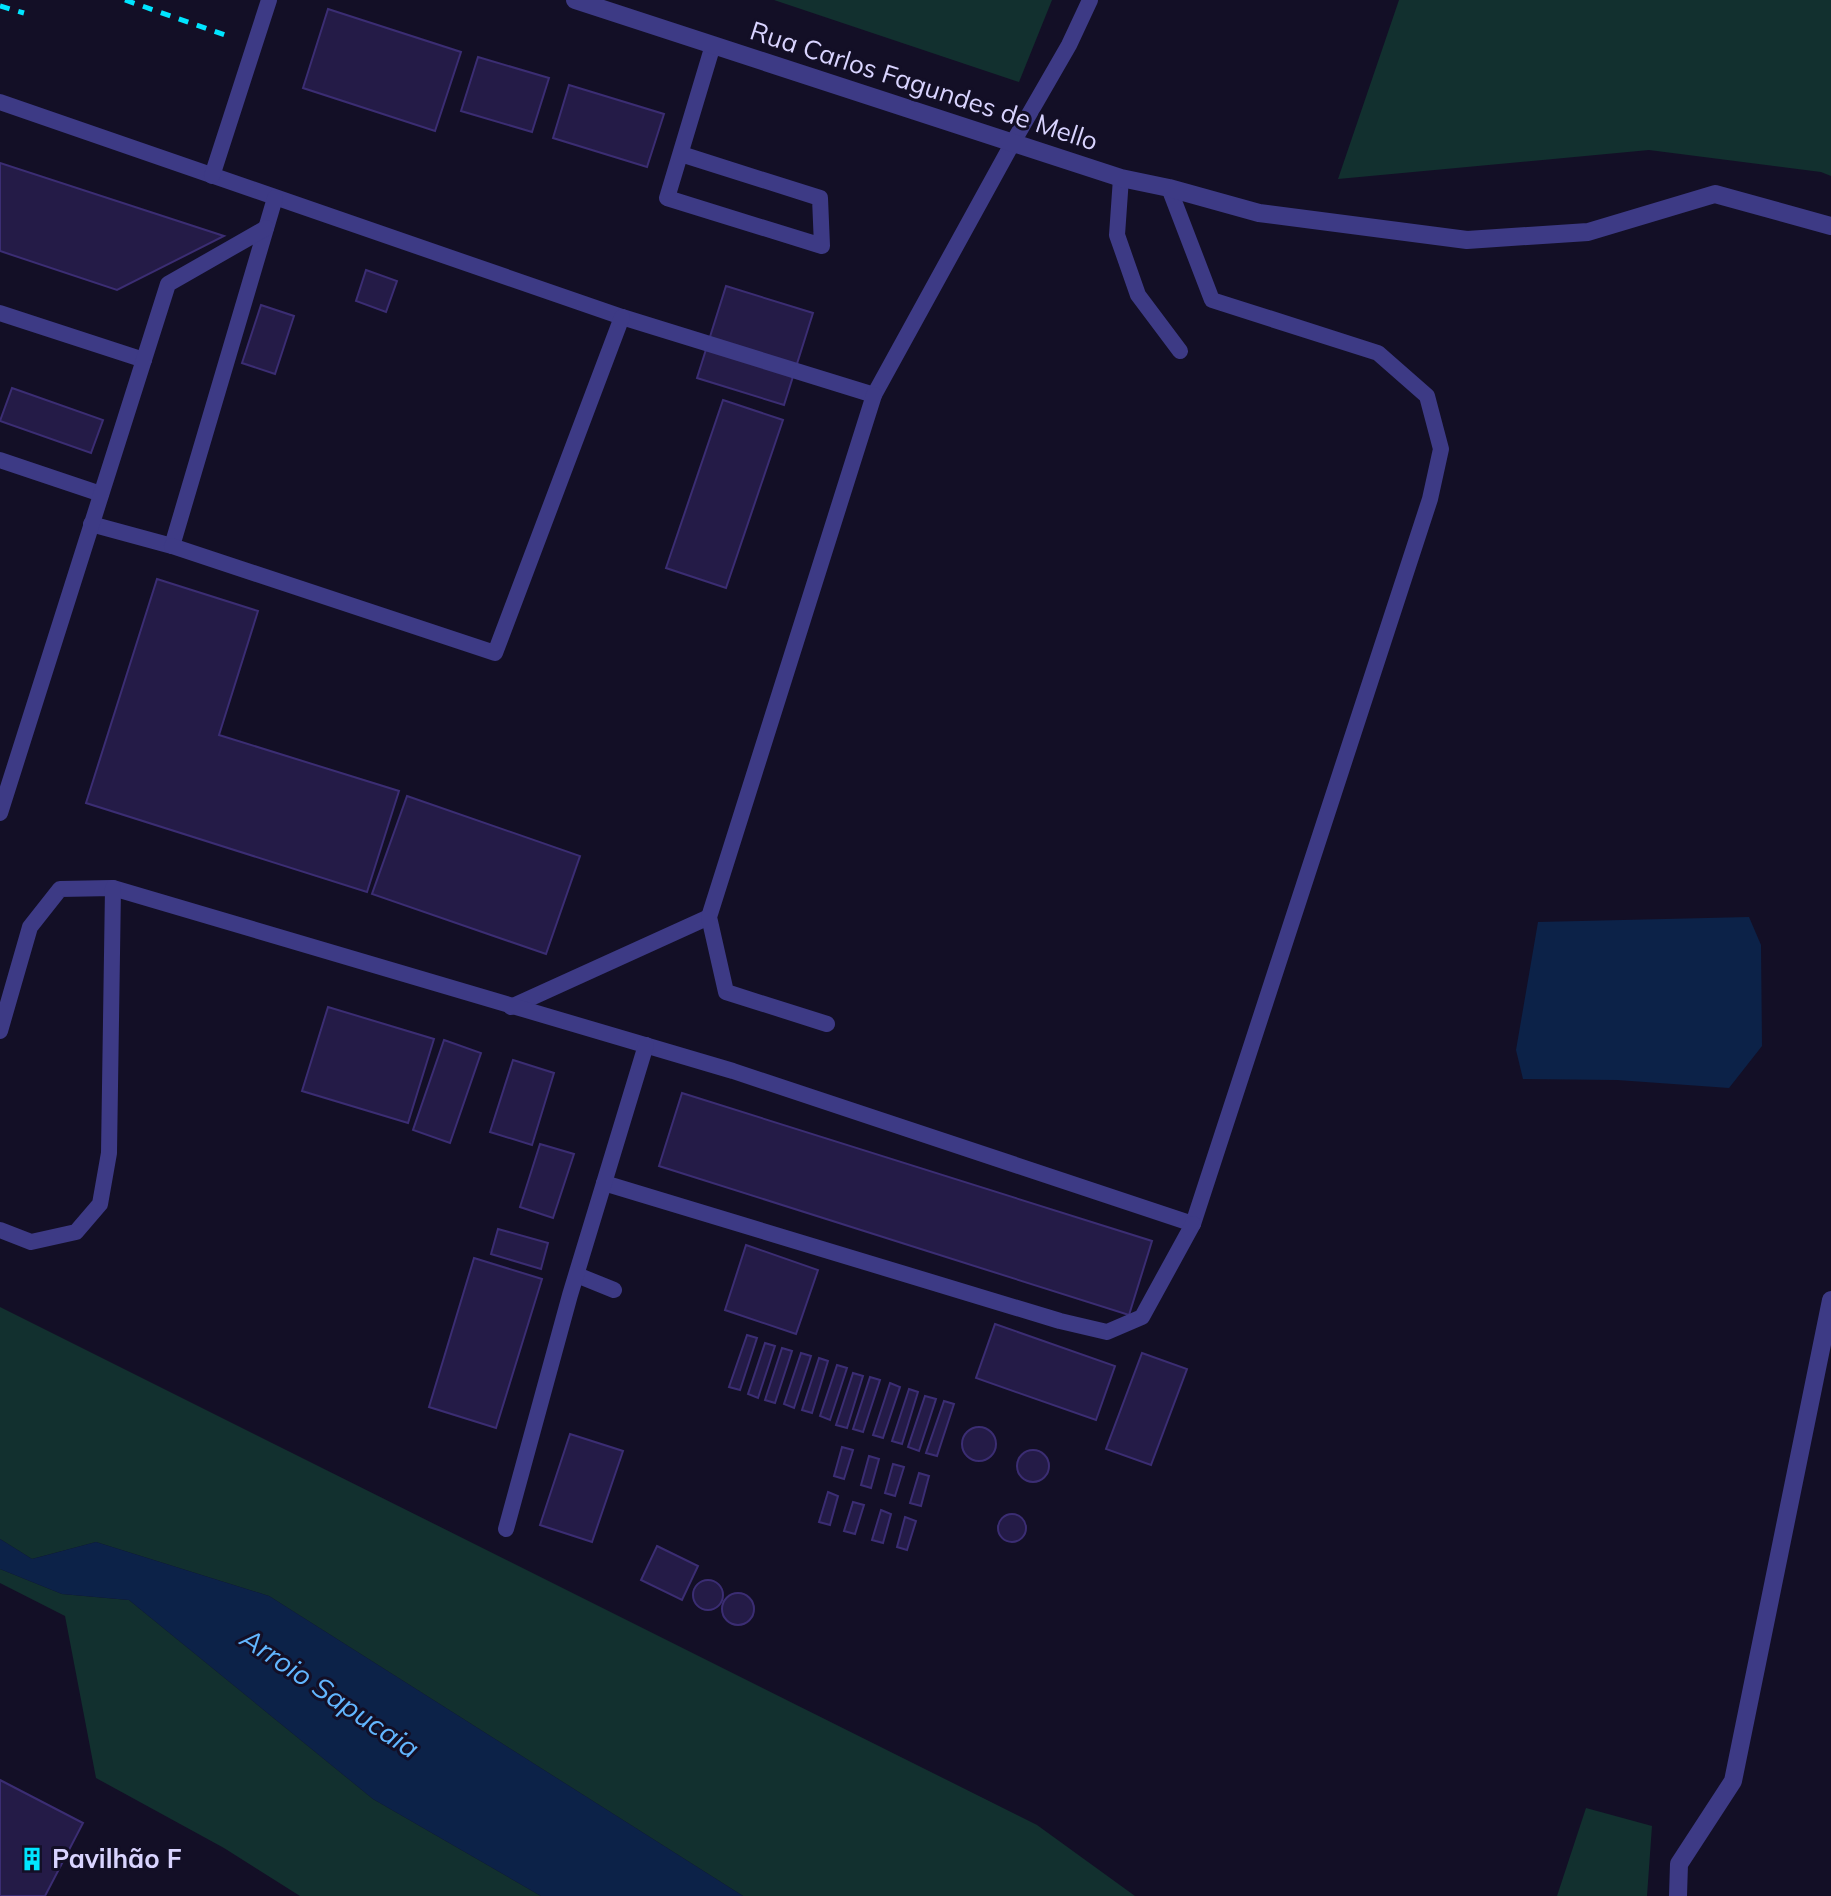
<svg xmlns="http://www.w3.org/2000/svg" width="1831" height="1896" font-family="Mulish,sans-serif">
<rect width="100%" height="100%" fill="#130f26"/>
<g fill="#12302f">
<polygon points="774,0 1052,0 1019,82"/>
<polygon points="1399,0 1831,0 1831,176 1821,172 1649,150 1338,179"/>
<polygon points="0,1307 1037,1825 1135,1896 743,1896 269,1596 96,1542 32,1559 0,1539"/>
<polygon points="0,1569 62,1594 129,1600 373,1799 541,1896 300,1896 224,1848 96,1778 65,1616 0,1583"/>
<polygon points="1586,1808 1652,1826 1647,1896 1557,1896"/>
</g>
<g fill="#0c2248">
<polygon points="1749,917 1761,945 1762,1046 1729,1088 1617,1080 1523,1079 1516,1050 1538,922"/>
<polygon points="0,1539 32,1559 96,1542 269,1596 743,1896 541,1896 373,1799 129,1600 62,1594 0,1569"/>
</g>
<g fill="#241b47" stroke="#3b2d73" stroke-width="2">
<polygon points="328,9 461,52 435,131 303,88"/>
<polygon points="478,57 549,78 532,132 461,111"/>
<polygon points="569,85 664,114 647,167 553,138"/>
<polygon points="0,163 224,236 117,290 0,251"/>
<polygon points="366,270 397,281 386,312 356,301"/>
<polygon points="726,286 813,313 784,405 697,378"/>
<polygon points="261,305 294,316 275,374 242,363"/>
<polygon points="12,388 103,420 91,453 0,421"/>
<polygon points="723,400 783,420 726,588 666,568"/>
<polygon points="157,579 258,611 219,735 399,791 367,892 86,803"/>
<polygon points="407,796 580,856 546,954 372,894"/>
<polygon points="328,1007 434,1039 408,1123 302,1091"/>
<polygon points="444,1040 481,1053 450,1143 413,1130"/>
<polygon points="513,1060 554,1073 532,1145 490,1132"/>
<polygon points="682,1093 1152,1241 1129,1315 659,1166"/>
<polygon points="540,1144 574,1154 553,1218 520,1207"/>
<polygon points="498,1229 548,1243 541,1269 491,1254"/>
<polygon points="746,1245 818,1270 796,1334 725,1310"/>
<polygon points="474,1258 542,1279 496,1428 429,1407"/>
<polygon points="995,1324 1115,1366 1096,1420 976,1378"/>
<polygon points="747,1335 757,1338 740,1390 729,1387"/>
<polygon points="765,1343 775,1346 758,1398 748,1394"/>
<polygon points="782,1348 792,1351 775,1403 765,1400"/>
<polygon points="801,1353 811,1356 794,1408 784,1404"/>
<polygon points="1142,1353 1187,1369 1151,1465 1106,1449"/>
<polygon points="819,1358 828,1361 812,1413 802,1410"/>
<polygon points="837,1365 847,1368 830,1420 820,1416"/>
<polygon points="853,1373 863,1376 847,1428 836,1425"/>
<polygon points="870,1377 880,1380 863,1432 853,1429"/>
<polygon points="890,1383 900,1387 883,1438 873,1435"/>
<polygon points="909,1389 918,1392 902,1444 892,1441"/>
<polygon points="925,1396 936,1399 919,1451 908,1447"/>
<polygon points="944,1401 954,1404 937,1456 926,1453"/>
<circle cx="979" cy="1444" r="17"/>
<polygon points="570,1434 623,1451 592,1542 540,1525"/>
<polygon points="842,1447 853,1450 844,1479 834,1476"/>
<circle cx="1033" cy="1466" r="16"/>
<polygon points="869,1456 879,1459 871,1488 861,1485"/>
<polygon points="893,1464 904,1467 895,1496 885,1493"/>
<polygon points="919,1473 929,1476 921,1506 910,1503"/>
<polygon points="828,1492 838,1496 830,1525 819,1522"/>
<polygon points="853,1502 864,1505 855,1534 844,1531"/>
<polygon points="881,1510 891,1514 883,1543 872,1540"/>
<circle cx="1012" cy="1528" r="14"/>
<polygon points="905,1517 916,1521 907,1550 897,1547"/>
<polygon points="657,1546 698,1566 682,1600 641,1580"/>
<circle cx="708" cy="1595" r="15"/>
<circle cx="738" cy="1609" r="16"/>
<polygon points="0,1780 83,1823 45,1896 0,1896"/>
</g>
<g fill="none" stroke-linecap="round" stroke-linejoin="round">
<g stroke="#3d3a85" stroke-width="16">
<polyline points="0,102 622,317 874,395 1012,144 1069,45 1090,0"/>
<polyline points="681,154 820,198 822,246 667,198 713,45"/>
<polyline points="212,176 269,0"/>
<polyline points="1121,178 1117,235 1138,295 1180,351"/>
<polyline points="0,313 144,360"/>
<polyline points="0,460 101,494"/>
<polyline points="91,524 172,546 275,198"/>
<polyline points="172,546 495,653 622,317"/>
<polyline points="0,813 168,284 266,228"/>
<polyline points="511,1007 709,917"/>
<polyline points="827,1024 726,992 709,917 874,395"/>
<polyline points="0,1031 30,927 60,889 113,888 733,1071 1193,1224 1430,499 1441,449 1427,396 1378,353 1212,300 1169,188"/>
<polyline points="604,1183 1060,1321 1107,1332 1142,1317 1193,1224"/>
<polyline points="0,1230 31,1242 76,1232 100,1204 109,1153 113,888"/>
<polyline points="577,1275 614,1290"/>
<polyline points="506,1529 570,1295 646,1045"/>
</g>
<g stroke="#3d3a85" stroke-width="18">
<polyline points="575,0 1121,178 1169,188 1259,213 1467,240 1588,232 1715,194 1831,226"/>
<polyline points="1678,1896 1679,1864 1733,1781 1831,1300"/>
</g>
<g stroke="#00e5ff" stroke-width="5" stroke-dasharray="10 9" stroke-linecap="butt">
<polyline points="125,0 231,37"/>
<polyline points="0,6 24,13"/>
</g>
</g>
<defs>
<g id="building-bare" transform="scale(1.89)"><path d="M-4-6H4V6H1V3H-1V6H-4ZM-2.5-4.3h1.7v1.8h-1.7ZM.8-4.3h1.7v1.8H.8ZM-2.5-1h1.7V.8h-1.7ZM.8-1h1.7V.8H.8Z" fill="#00e5ff" stroke="#130f26" stroke-width="2.5" paint-order="stroke"/></g>
</defs>
<g fill-rule="evenodd">
<use href="#building-bare" x="32" y="1859"/>
</g>
<g text-anchor="middle" stroke-width="6" stroke-linejoin="round" paint-order="stroke">
<g font-size="26" fill="#d9d4ff" stroke="#130f26">
<text transform="translate(924 86) rotate(18)" y="9">Rua Carlos Fagundes de Mello</text>
</g>
<g font-size="26" font-weight="bold" fill="#d9d4ff" stroke="#130f26" text-anchor="start">
<text x="52" y="1868">Pavilhão F</text>
</g>
<g font-size="28" font-style="italic" fill="#62b6ff" stroke="#130f26">
<text transform="translate(330 1693) rotate(34)" y="10">Arroio Sapucaia</text>
</g>
</g>
</svg>
